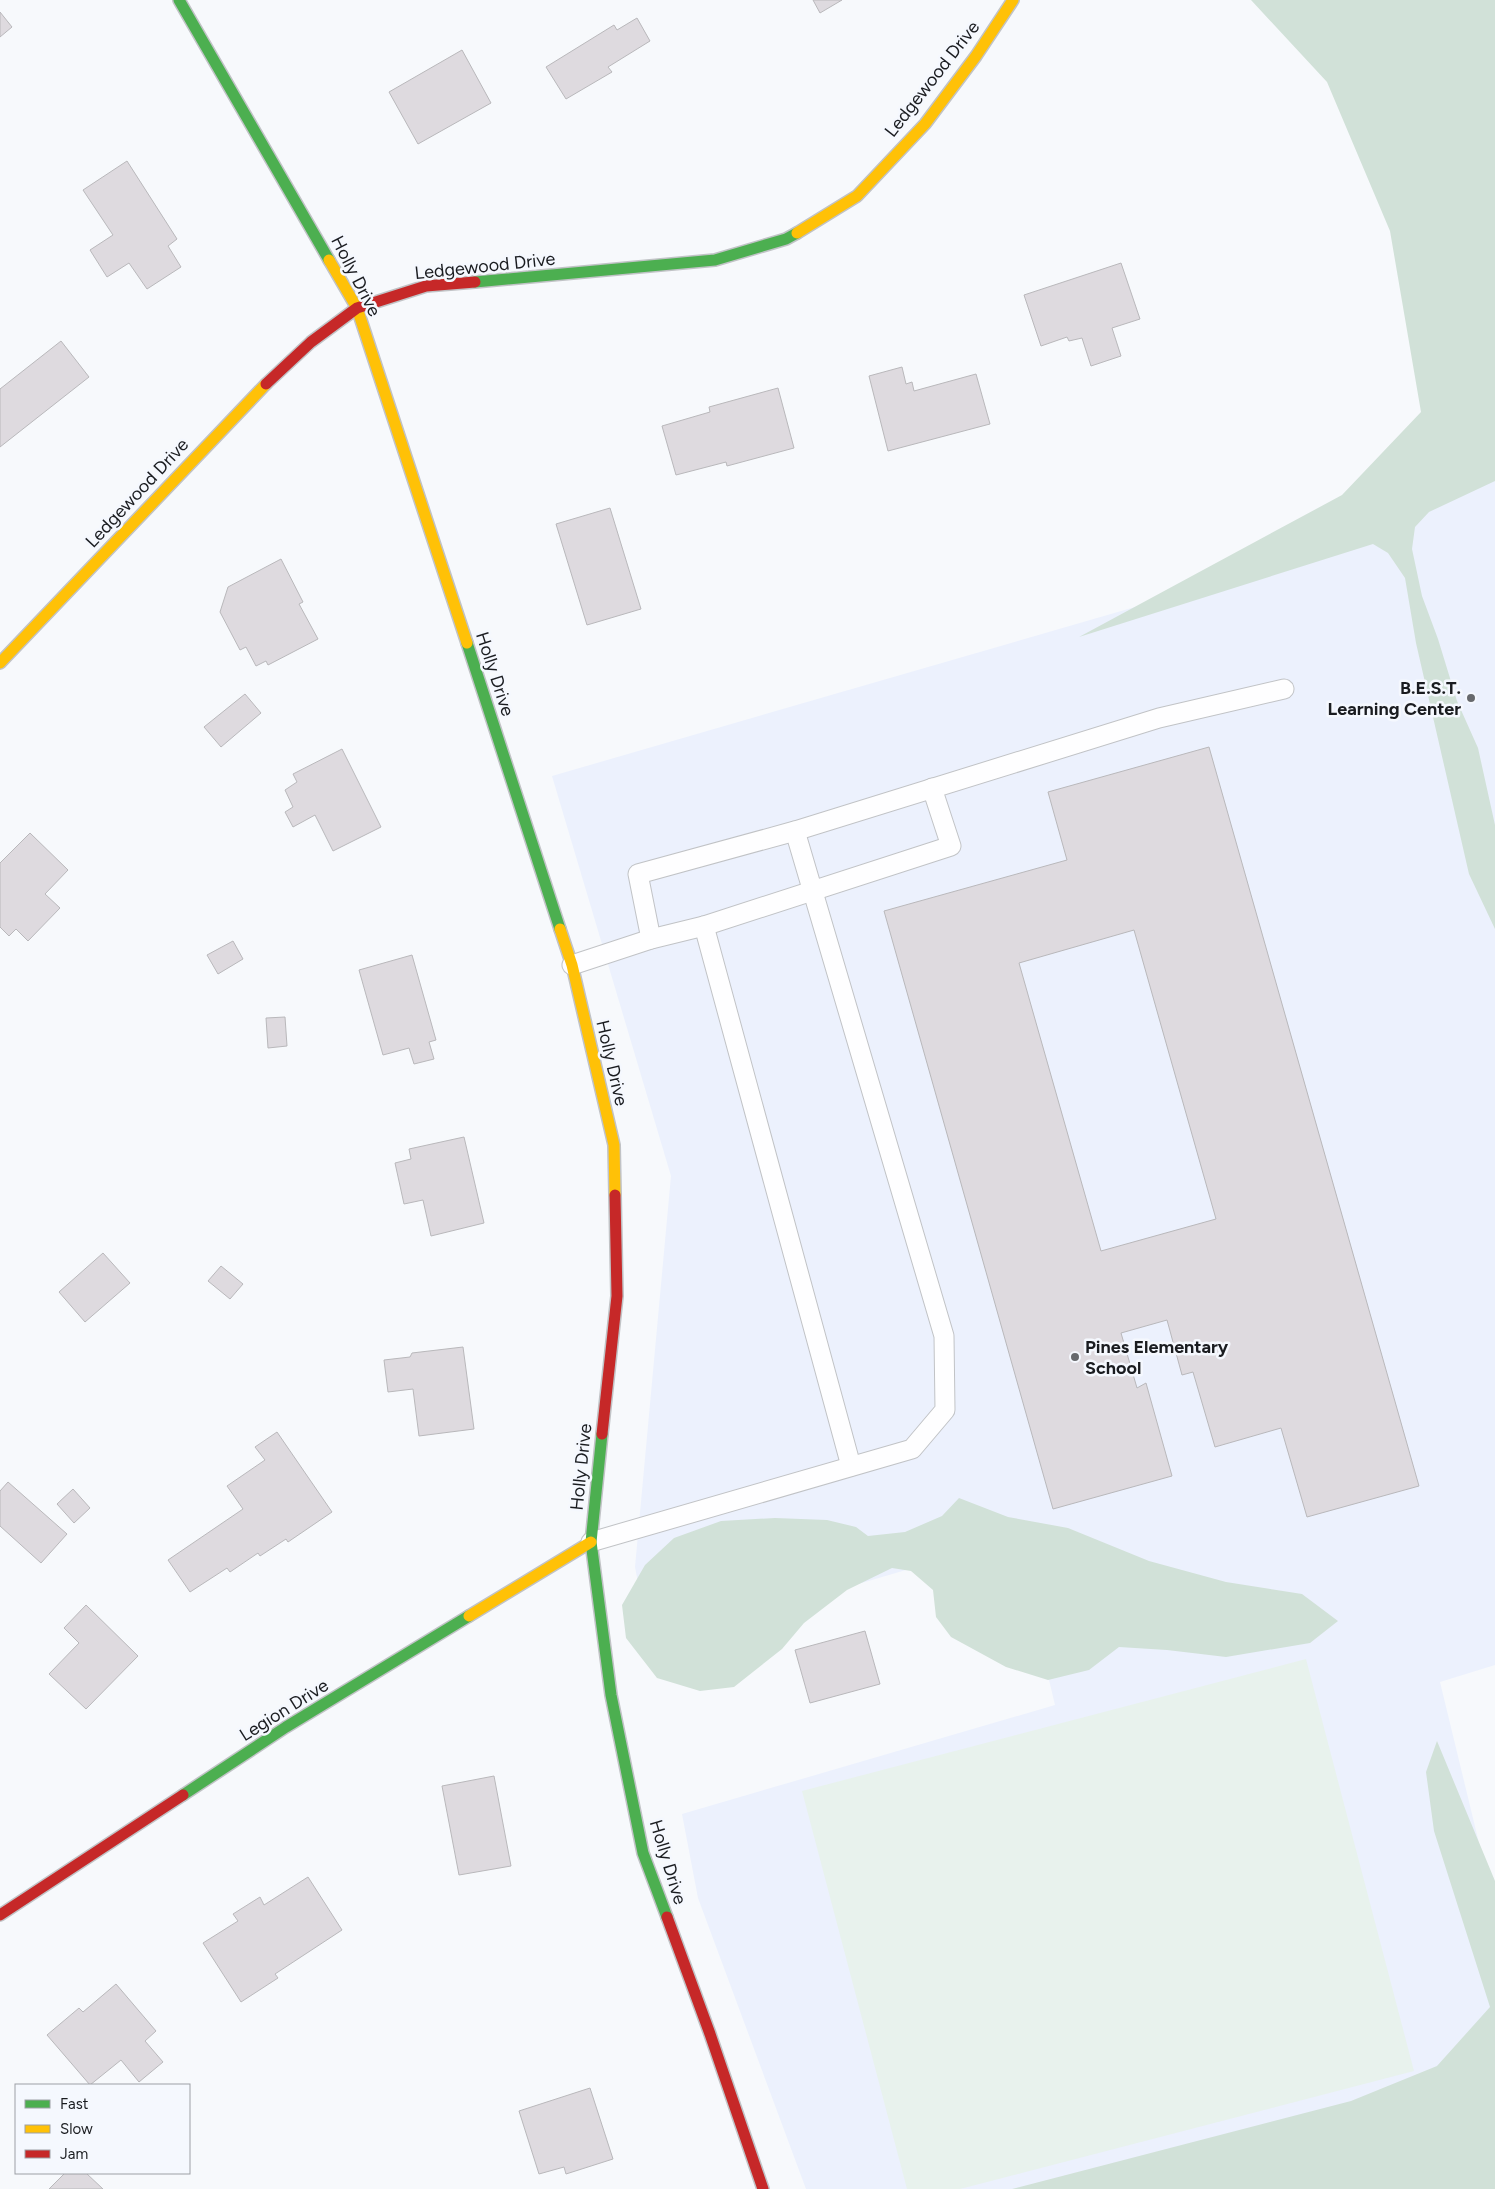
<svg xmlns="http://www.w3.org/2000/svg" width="1495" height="2189" font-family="Figtree,sans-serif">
<rect width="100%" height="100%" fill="#f7f9fc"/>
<polygon fill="#ecf1fd" points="1495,477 1495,1665 1440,1682 1495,1909 1495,2113 1239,2189 806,2189 698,1898 682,1814 1055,1705 1015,1538 650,1645 635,1567 671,1176 552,776 1397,531 1392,510"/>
<polygon fill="#e8f2ed" points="1306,1659 1414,2071 960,2189 907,2189 802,1791"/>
<g fill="#d1e1d8">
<polygon points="1251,0 1495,0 1495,481 1429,512 1415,527 1412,549 1422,596 1438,639 1457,701 1478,748 1495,825 1495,929 1469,874 1416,643 1405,578 1388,553 1373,544 1079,637 1342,495 1421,412 1390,231 1327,82"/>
<polygon points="959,1498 1008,1517 1068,1528 1149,1561 1226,1582 1302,1594 1338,1621 1310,1643 1226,1657 1167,1650 1119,1647 1089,1670 1048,1680 1006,1667 951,1637 936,1617 933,1590 911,1571 892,1568 847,1590 804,1623 782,1649 734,1687 700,1691 657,1678 626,1638 622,1605 645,1565 674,1538 721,1521 775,1518 827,1520 856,1527 868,1536 905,1532 942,1516"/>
<polygon points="1437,1741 1495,1881 1495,2189 1012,2189 1351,2101 1437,2066 1490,2007 1434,1831 1426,1772"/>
</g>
<g fill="#dedadf" stroke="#b9b8bb" fill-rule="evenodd">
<polygon points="813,0 842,0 820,13"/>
<polygon points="0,12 12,27 0,37"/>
<polygon points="637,18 650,41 608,67 612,72 566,99 546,67 614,25 617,30"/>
<polygon points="462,50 491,103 418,144 389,92"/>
<polygon points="127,161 177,239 168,246 181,267 147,289 129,263 107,277 90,250 113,235 83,190"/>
<polygon points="1121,263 1140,319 1112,328 1121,356 1091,366 1082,338 1069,341 1067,337 1041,346 1024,295"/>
<polygon points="61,341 89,377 0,447 0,389"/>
<polygon points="902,367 906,384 912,382 914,391 976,374 990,424 888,451 869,376"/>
<polygon points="778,388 794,448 727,466 726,462 676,475 662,426 710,412 709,407"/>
<polygon points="610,508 641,609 587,625 556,524"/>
<polygon points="281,559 303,602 299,604 318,639 268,665 266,661 256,666 246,647 240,650 220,612 228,587"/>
<polygon points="245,694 261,713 221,747 204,727"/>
<path d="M 1209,747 L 1419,1486 L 1307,1517 L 1281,1428 L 1215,1447 L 1193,1372 L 1182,1375 L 1167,1320 L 1121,1333 L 1137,1388 L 1146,1383 L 1172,1476 L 1053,1509 L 884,911 L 1067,860 L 1048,792 ZM 1134,930 L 1216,1219 L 1101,1251 L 1019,963 Z"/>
<polygon points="342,749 381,827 333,851 315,815 293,827 285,812 293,807 285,790 297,782 293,774"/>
<polygon points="30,833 68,870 45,894 60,908 28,941 16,929 9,936 0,927 0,863"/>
<polygon points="233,941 243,959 218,974 207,955"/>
<polygon points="412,955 436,1040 429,1042 434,1059 414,1064 409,1048 383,1055 359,970"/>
<polygon points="285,1017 287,1046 268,1048 266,1018"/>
<polygon points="464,1137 484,1223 431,1236 423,1200 404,1204 395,1163 411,1159 409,1149"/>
<polygon points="103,1253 130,1283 85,1322 59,1292"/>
<polygon points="221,1266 243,1284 230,1299 208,1281"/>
<polygon points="463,1347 474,1429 419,1436 413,1389 388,1392 384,1360 410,1357 412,1353"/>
<polygon points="277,1432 332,1512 288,1542 286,1539 260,1556 258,1553 230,1572 227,1568 190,1592 168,1560 243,1509 227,1486 265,1460 255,1447"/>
<polygon points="8,1482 67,1534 41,1563 0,1526 0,1491"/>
<polygon points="73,1489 90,1508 74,1523 57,1504"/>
<polygon points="86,1605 138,1656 86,1709 49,1674 79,1643 64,1628"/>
<polygon points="865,1631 880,1684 810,1703 795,1650"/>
<polygon points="494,1776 511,1866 459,1875 442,1786"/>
<polygon points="308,1877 342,1930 275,1974 278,1978 241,2002 203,1943 238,1921 233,1914 260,1897 264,1905"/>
<polygon points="116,1984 156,2031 145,2041 163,2062 139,2082 121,2060 90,2085 47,2035 79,2008 83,2012"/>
<polygon points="590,2088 613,2159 566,2174 564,2167 539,2174 519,2111"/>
<polygon points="65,2173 86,2173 103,2189 49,2189"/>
</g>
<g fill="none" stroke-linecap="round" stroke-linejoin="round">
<g stroke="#c1c3c6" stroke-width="21">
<g id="lane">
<polyline points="704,926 851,1466"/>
<polyline points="651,939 638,874 795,831"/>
<polyline points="572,965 651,939 704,926 951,846 932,788"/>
<polyline points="591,1542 912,1449 945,1410 944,1336 795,831 1159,718 1284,689"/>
</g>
</g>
<g stroke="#c1c3c6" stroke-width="14">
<g id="fast">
<polyline points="179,0 329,260"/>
<polyline points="475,282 715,260 786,239 797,233"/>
<polyline points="467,643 560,929"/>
<polyline points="602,1434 591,1542 611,1695 643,1853 667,1917"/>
<polyline points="183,1795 286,1727 469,1616"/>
</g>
</g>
<g stroke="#c1c3c6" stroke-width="14">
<g id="slow">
<polyline points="797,233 857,196 925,124 976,56 1013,0"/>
<polyline points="329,260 357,308 467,643"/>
<polyline points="0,663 266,384"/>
<polyline points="560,929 572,965 614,1145 615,1195"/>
<polyline points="469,1616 591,1542"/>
</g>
</g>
<g stroke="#c1c3c6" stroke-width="14">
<g id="jam">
<polyline points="266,384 311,342 357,308 426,286 475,282"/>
<polyline points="602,1434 617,1296 615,1195"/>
<polyline points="0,1915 183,1795"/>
<polyline points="667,1917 710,2034 763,2189"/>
</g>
</g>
<use href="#lane" stroke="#fefeff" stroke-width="19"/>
<use href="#fast" stroke="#4caf50" stroke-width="11"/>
<use href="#slow" stroke="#ffc107" stroke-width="11"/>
<use href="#jam" stroke="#c62828" stroke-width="11"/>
</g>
<g fill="#67696d" stroke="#f5f8fe" stroke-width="2">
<circle cx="1471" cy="698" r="5"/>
<circle cx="1075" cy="1357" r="5"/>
</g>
<g text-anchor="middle" stroke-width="5" stroke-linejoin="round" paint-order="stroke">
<g font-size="18" fill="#1a1c20" stroke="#f5f8fe">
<text transform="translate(932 79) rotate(-52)" y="6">Ledgewood Drive</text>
<text transform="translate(485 266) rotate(-6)" y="6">Ledgewood Drive</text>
<text transform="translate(356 276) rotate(63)" y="6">Holly Drive</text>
<text transform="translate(137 493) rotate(-47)" y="6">Ledgewood Drive</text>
<text transform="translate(495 674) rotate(72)" y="6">Holly Drive</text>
<text transform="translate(612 1063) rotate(77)" y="6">Holly Drive</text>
<text transform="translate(581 1467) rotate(-84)" y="6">Holly Drive</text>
<text transform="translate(284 1710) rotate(-32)" y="6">Legion Drive</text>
<text transform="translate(668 1862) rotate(73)" y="6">Holly Drive</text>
</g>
<g font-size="18" font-weight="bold" fill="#1a1c20" stroke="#f5f8fe" text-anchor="end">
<text x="1461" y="694">B.E.S.T.<tspan x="1461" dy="21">Learning Center</tspan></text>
<text x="1085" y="1353" text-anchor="start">Pines Elementary<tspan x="1085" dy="21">School</tspan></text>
</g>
</g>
<rect x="15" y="2084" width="175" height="90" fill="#f5f8fe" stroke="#9da0a5"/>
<rect x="25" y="2100" width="25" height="8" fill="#4caf50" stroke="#9da0a5"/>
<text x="60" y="2109" font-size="15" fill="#1a1c20">Fast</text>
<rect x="25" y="2125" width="25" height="8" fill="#ffc107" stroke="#9da0a5"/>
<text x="60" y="2134" font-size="15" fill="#1a1c20">Slow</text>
<rect x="25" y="2150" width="25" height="8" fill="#c62828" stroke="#9da0a5"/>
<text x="60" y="2159" font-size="15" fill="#1a1c20">Jam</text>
</svg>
